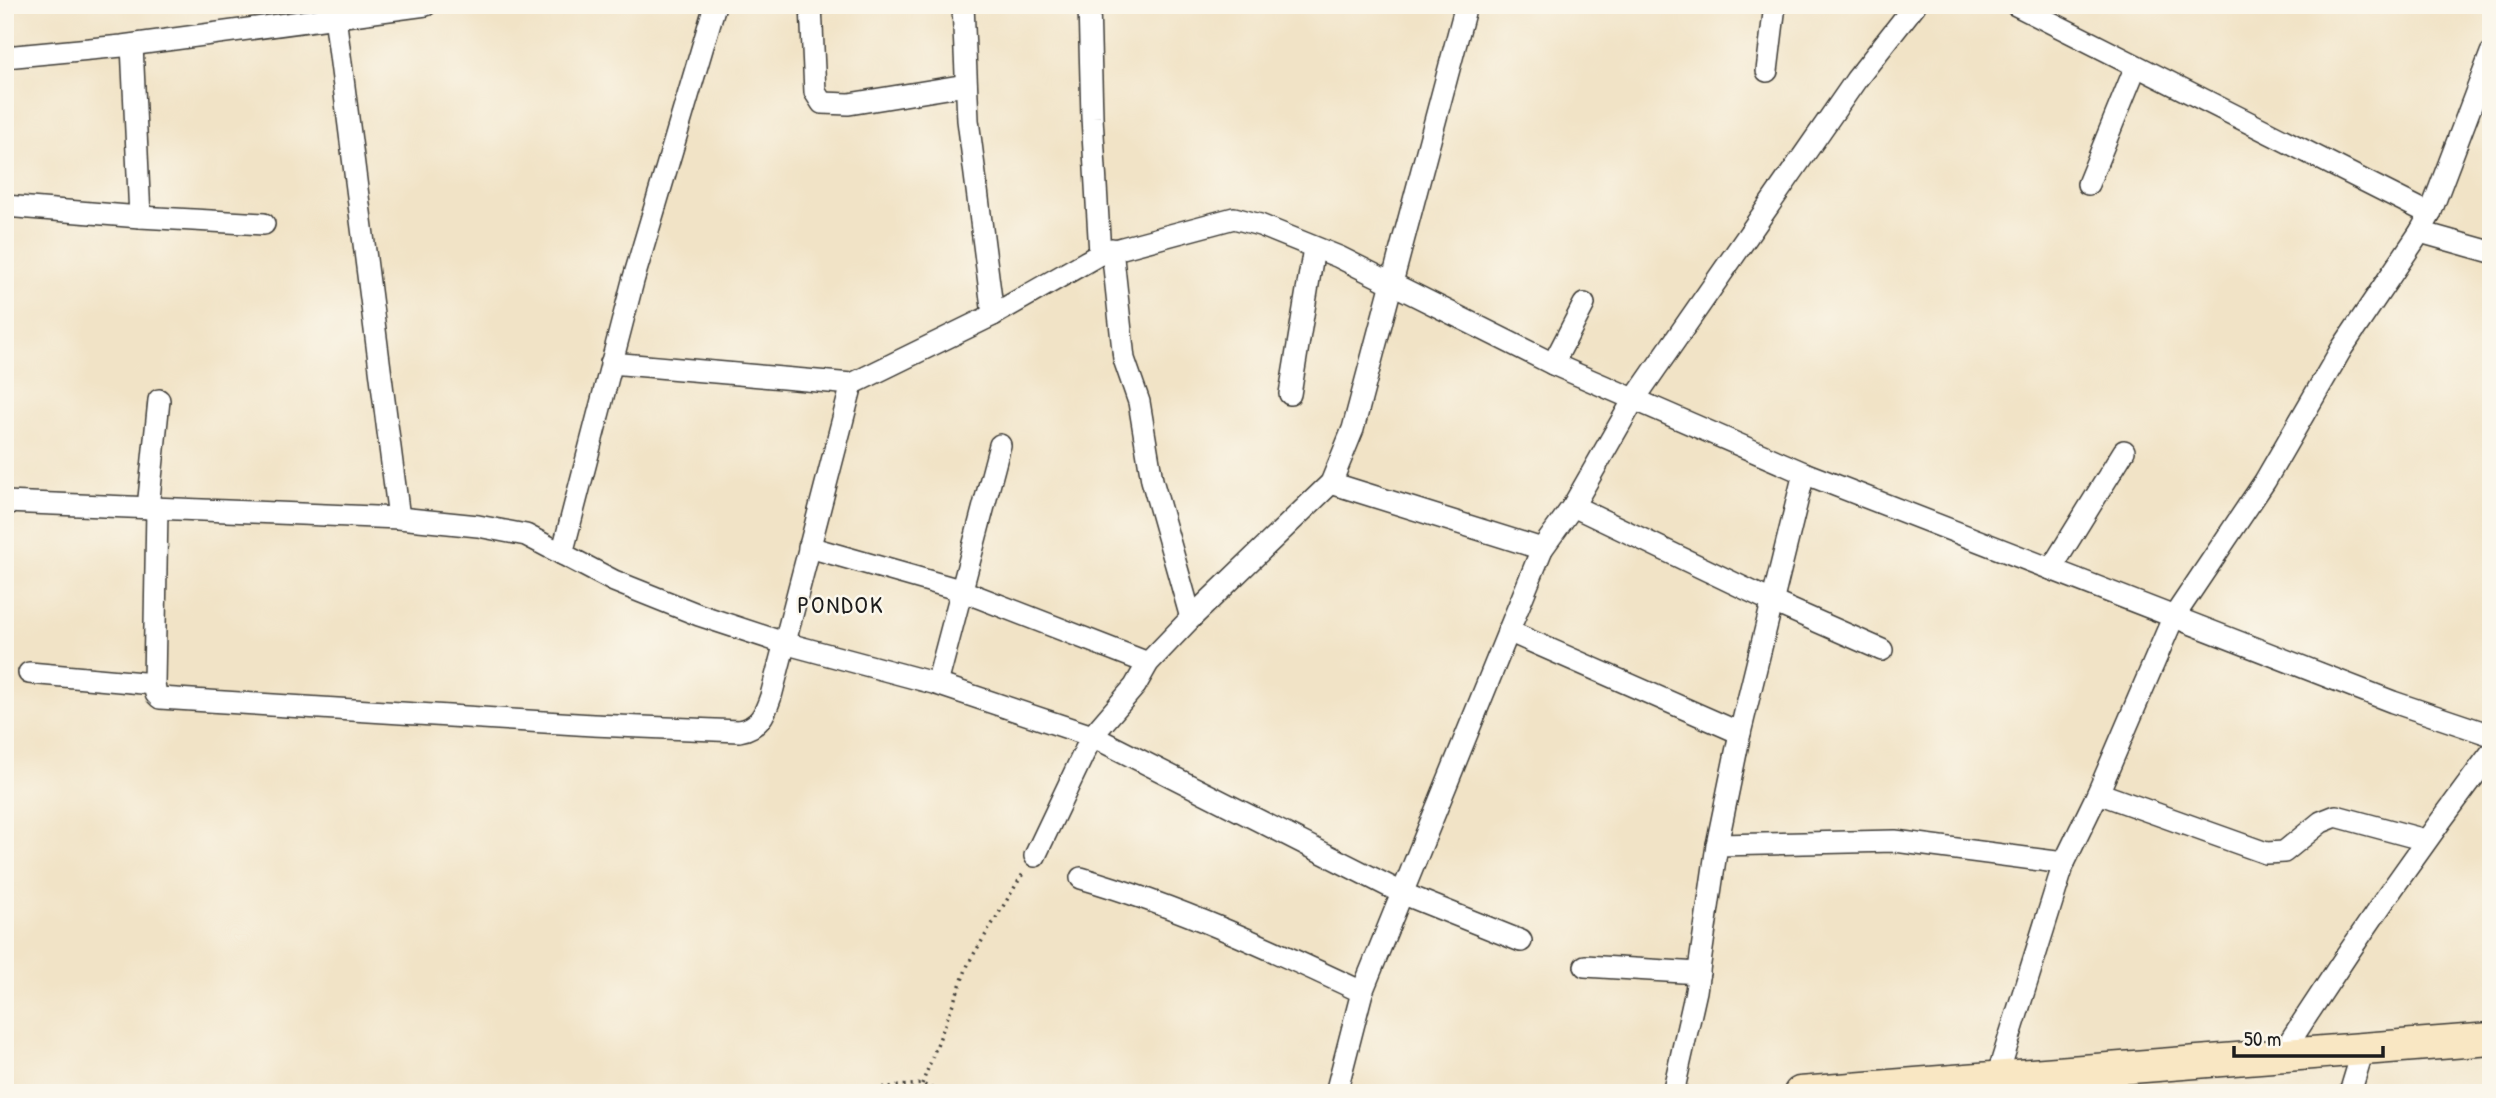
<svg xmlns="http://www.w3.org/2000/svg" width="2496" height="1098" font-family="'Patrick Hand',sans-serif">
<rect width="100%" height="100%" fill="#fbf7ec"/>
<filter id="ink" filterUnits="userSpaceOnUse"><feTurbulence type="fractalNoise" baseFrequency=".0143" numOctaves="2"/><feDisplacementMap in="SourceGraphic" scale="14" xChannelSelector="R" yChannelSelector="G"/><feConvolveMatrix kernelMatrix="1 2 1 2 8 2 1 2 1" color-interpolation-filters="sRGB"/></filter>
<filter id="wash" filterUnits="userSpaceOnUse"><feTurbulence type="fractalNoise" baseFrequency=".00686" numOctaves="4" result="noise"/><feDisplacementMap in="SourceGraphic" scale="28" xChannelSelector="R" yChannelSelector="G"/><feGaussianBlur stdDeviation="1.57" result="paint"/><feColorMatrix in="noise" values="0 0 0 0 0 0 0 0 0 0 0 0 0 0 0 0 0 1.4 0 .05"/><feComposite in="paint" operator="in"/></filter>
<g filter="url(#wash)">
<rect width="100%" height="100%" fill="#f1e3c6"/>
</g>
<g filter="url(#ink)">
<g fill="none" stroke-linecap="round" stroke-linejoin="round">
<g stroke="#3c3a36" stroke-width="24">
<g id="street">
<polyline points="811,5 815,92 822,103 849,104 966,85"/>
<polyline points="963,5 968,120 993,315"/>
<polyline points="1089,5 1092,117 1100,254"/>
<polyline points="2016,5 2430,214"/>
<polyline points="335,16 399,518"/>
<polyline points="5,57 122,46 426,5"/>
<polyline points="1767,71 1775,5"/>
<polyline points="2088,184 2136,66"/>
<polyline points="5,206 140,217 132,45"/>
<polyline points="140,217 264,224"/>
<polyline points="2420,232 2491,252"/>
<polyline points="1112,249 1124,359 1139,402 1152,480 1191,618"/>
<polyline points="611,363 852,384 993,315 1100,254 1234,218 1260,225 1339,257 1553,364 1804,473 2393,702 2491,735"/>
<polyline points="1553,364 1584,304"/>
<polyline points="1290,394 1314,248"/>
<polyline points="1331,483 1542,549"/>
<polyline points="5,502 399,518 478,526 526,535 614,581 699,615 784,643 937,684 1092,736 1404,894 1521,941"/>
<polyline points="1573,506 1771,601 1882,650"/>
<polyline points="148,508 159,400"/>
<path d="M 157,508 L 154,684 L 156,694 L 160,698 L 593,725 L 739,731 C 759,728 765,714 771,696 L 852,384"/>
<polyline points="809,547 960,590 1148,663"/>
<polyline points="562,554 633,281 715,5"/>
<polyline points="2051,569 2124,451"/>
<polyline points="1508,631 1740,733"/>
<polyline points="29,673 154,684"/>
<polyline points="937,684 1000,445"/>
<polyline points="2098,793 2266,853 2284,852 2321,822 2336,816 2425,840"/>
<polyline points="1717,845 1895,841 2064,863"/>
<polyline points="1035,856 1092,736 1135,686 1148,663 1191,618 1331,483 1353,429 1466,5"/>
<path d="M 1081,878 C 1178,906 1271,949 1362,992"/>
<polyline points="1585,966 1699,973"/>
<path d="M 2280,1057 C 2347,952 2417,851 2491,753"/>
<polyline points="1997,1077 2064,863 2098,793 2173,618 2265,481 2342,348 2420,232 2430,214 2491,53"/>
<polyline points="1336,1093 1362,992 1542,549 1573,506 1633,401 1856,80 1915,5"/>
<polyline points="1673,1093 1696,991 1717,845 1740,733 1804,473"/>
<polyline points="2350,1093 2363,1050"/>
</g>
</g>
<g stroke="#3c3a36" stroke-width="35">
<polyline id="secondary" points="1800,1093 2491,1039"/>
</g>
<g stroke="#3c3a36" stroke-width="3.5" stroke-dasharray="2 5" stroke-linecap="butt">
<polyline points="922,1084 969,962 1024,872"/>
<polyline points="820,1093 922,1084 943,1093"/>
</g>
<use href="#street" stroke="#fff" stroke-width="21"/>
<use href="#secondary" stroke="#f9e7c3" stroke-width="32"/>
</g>
</g>
<g text-anchor="middle" stroke-width="5" stroke-linejoin="round" paint-order="stroke">
<g font-size="24" letter-spacing="2" fill="#1c1c1c" stroke="#fbf7ec">
<text x="841" y="613">PONDOK</text>
</g>
</g>
<rect width="2496" height="1098" fill="none" stroke="#fbf7ec" stroke-width="28"/>
<path d="M2234 1046v10h149v-10" fill="none" stroke="#1c1c1c" stroke-width="3.5"/>
<text x="2244" y="1046" font-size="21" fill="#1c1c1c" stroke="#fbf7ec" stroke-width="5" paint-order="stroke">50 m</text>
</svg>
